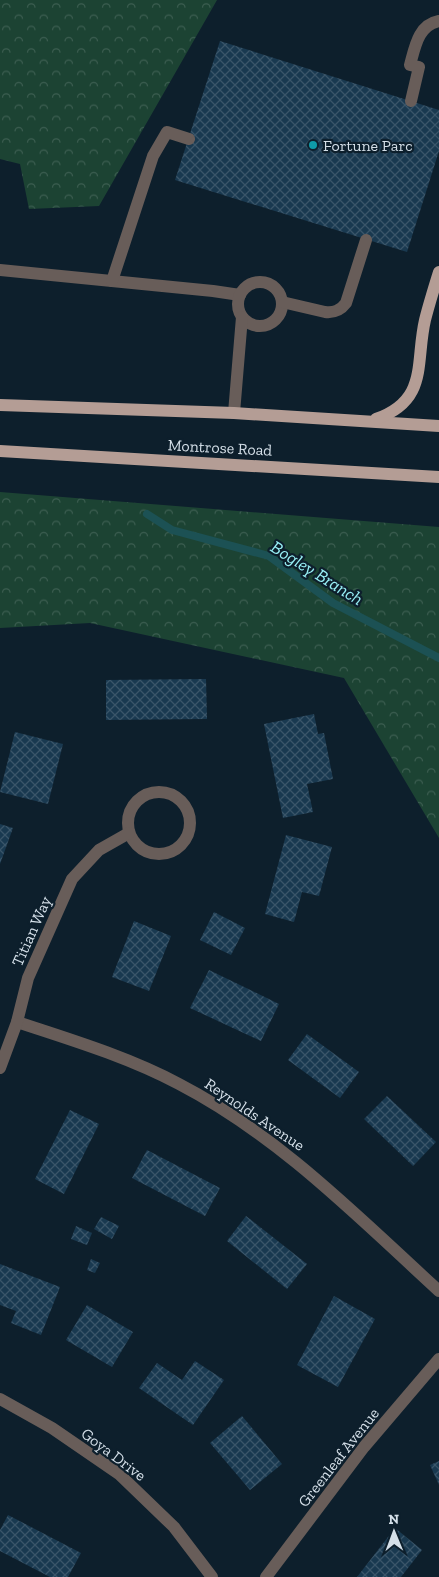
<svg xmlns="http://www.w3.org/2000/svg" width="439" height="1577" font-family="'Zilla Slab',serif">
<defs>
<pattern id="forest-crowns" width="20" height="18" patternUnits="userSpaceOnUse" patternTransform="scale(1.25)"><rect width="20" height="18" fill="#1c4333"/><path d="M2 6a3 3 0 1 1 6 0M12 15a3 3 0 1 1 6 0" fill="none" stroke="#3c5e51"/></pattern>
<pattern id="building-cross-hatch" width="8" height="8" patternUnits="userSpaceOnUse" patternTransform="scale(1.25)"><rect width="8" height="8" fill="#193950"/><path d="M0 0l8 8M0 8l8-8" fill="none" stroke="#3a5569"/></pattern>
</defs>
<rect width="100%" height="100%" fill="#0d1f2c"/>
<g fill="url(#forest-crowns)">
<polygon points="0,0 217,0 99,206 29,209 20,164 0,159"/>
<polygon points="0,492 439,527 439,838 344,678 90,623 0,628"/>
</g>
<g fill="none" stroke-linecap="round" stroke-linejoin="round">
<polyline stroke="#1c5154" stroke-width="8" points="147,514 172,530 269,556 333,603 439,658"/>
</g>
<g fill="url(#building-cross-hatch)">
<polygon points="220,41 439,110 439,151 407,252 175,180"/>
<polygon points="206,679 207,719 106,720 106,680"/>
<polygon points="314,714 318,734 324,733 333,779 307,784 313,812 283,818 264,724"/>
<polygon points="15,732 63,744 48,804 0,792"/>
<polygon points="0,824 13,828 0,864"/>
<polygon points="286,835 332,847 319,896 302,892 294,922 265,914"/>
<polygon points="214,912 245,928 231,955 200,940"/>
<polygon points="134,921 171,936 149,991 112,977"/>
<polygon points="209,970 279,1004 261,1041 190,1008"/>
<polygon points="307,1034 359,1072 340,1098 288,1060"/>
<polygon points="387,1096 436,1142 413,1166 364,1119"/>
<polygon points="70,1110 99,1124 64,1194 35,1179"/>
<polygon points="147,1150 220,1188 205,1216 132,1178"/>
<polygon points="246,1216 307,1264 287,1289 227,1241"/>
<polygon points="101,1217 119,1226 112,1239 94,1229"/>
<polygon points="76,1226 92,1233 87,1245 71,1239"/>
<polygon points="91,1259 100,1263 95,1273 87,1270"/>
<polygon points="0,1264 60,1287 41,1335 11,1323 16,1311 0,1305"/>
<polygon points="334,1296 375,1319 338,1387 297,1365"/>
<polygon points="87,1305 133,1332 112,1367 66,1340"/>
<polygon points="195,1361 224,1380 193,1425 139,1388 157,1363 182,1380"/>
<polygon points="242,1416 282,1464 250,1490 210,1443"/>
<polygon points="439,1461 439,1485 430,1465"/>
<polygon points="8,1515 81,1553 68,1577 50,1577 0,1551 0,1530"/>
<polygon points="395,1528 422,1550 401,1577 357,1577"/>
</g>
<g fill="none" stroke-linecap="round" stroke-linejoin="round">
<g stroke="#685d59" stroke-width="12">
<path d="M 411,101 L 419,67 L 410,65 C 415,47 418,25 439,21"/>
<polyline points="0,270 213,291 240,295"/>
<polyline points="112,281 153,156 167,132 189,139"/>
<circle cx="260" cy="304" r="22"/>
<path d="M 282,302 L 325,312 C 334,313 340,311 346,303 L 366,240"/>
<polyline points="234,413 242,317"/>
<circle cx="159" cy="823" r="31"/>
<path d="M 17,1022 C 72,1040 128,1057 179,1084 C 279,1136 357,1216 439,1291"/>
<polyline points="0,1068 17,1022 28,978 72,879 99,850 129,833"/>
<polyline points="0,1399 52,1428 119,1474 174,1527 212,1577"/>
<polyline points="266,1577 364,1447 439,1359"/>
</g>
<g stroke="#b49d95" stroke-width="12">
<polyline points="0,405 234,413 439,426"/>
<path d="M 376,419 C 429,400 415,363 425,320 C 429,304 434,288 439,272"/>
<polyline points="0,451 439,477"/>
</g>
</g>
<circle fill="#0f9aa8" stroke="#0d1f2c" stroke-width="2" cx="313" cy="145" r="5"/>
<g text-anchor="middle" stroke-width="4.5" stroke-linejoin="round" paint-order="stroke">
<g font-size="16" fill="#d4dfe8" stroke="#0d1f2c" text-anchor="start">
<text x="323" y="151">Fortune Parc</text>
</g>
<g font-size="16" fill="#d4dfe8" stroke="#0d1f2c">
<text transform="translate(220 447) rotate(3)" y="6">Montrose Road</text>
<text transform="translate(31 931) rotate(-66)" y="6">Titian Way</text>
<text transform="translate(255 1114) rotate(34)" y="6">Reynolds Avenue</text>
<text transform="translate(114 1454) rotate(37)" y="6">Goya Drive</text>
<text transform="translate(338 1457) rotate(-52)" y="6">Greenleaf Avenue</text>
</g>
<g font-size="18" font-style="italic" fill="#98f0f6" stroke="#0d1f2c">
<text transform="translate(317 573) rotate(32)" y="6">Bogley Branch</text>
</g>
</g>
<g transform="translate(394 1532) rotate(359)" stroke="#0d1f2c" stroke-width="4" paint-order="stroke">
<path d="M0-4L9 19L0 12L-9 19Z" fill="#d4dfe8"/>
<text y="-8" font-size="14" font-weight="bold" text-anchor="middle" fill="#d4dfe8">N</text>
</g>
</svg>
